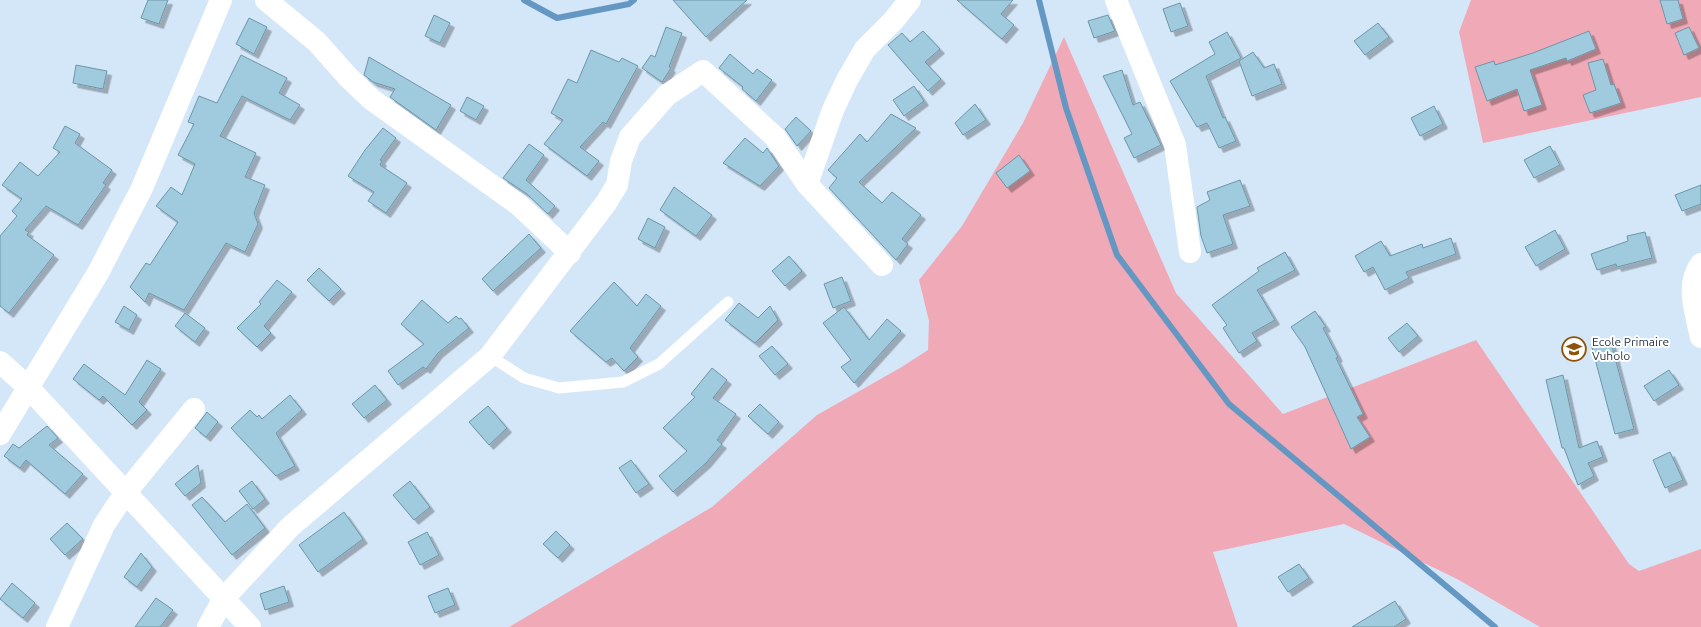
<svg xmlns="http://www.w3.org/2000/svg" width="1701" height="627" font-family="Ubuntu,sans-serif">
<defs>
<filter id="shadow"><feDropShadow dx="4.5" dy="4.5" stdDeviation="0" flood-color="#0004"/></filter>
</defs>
<rect width="100%" height="100%" fill="#d4e7f9"/>
<g fill="#f0a9b7">
<polygon points="1471,0 1701,0 1701,97 1483,143 1459,32"/>
<polygon points="1064,37 1176,293 1283,414 1476,340 1629,564 1639,571 1701,549 1701,627 1540,627 1457,579 1344,524 1213,552 1238,627 509,627 712,507 817,415 900,368 928,350 929,321 919,280 962,226 1023,123"/>
</g>
<g fill="none" stroke-linecap="round" stroke-linejoin="round">
<g stroke="#6597c3" stroke-width="6">
<polyline points="524,0 557,18 629,4 634,0"/>
<polyline points="1039,0 1066,108 1117,255 1229,404 1495,627"/>
</g>
</g>
<g fill="#a0cbde" stroke="#6c96a7" filter="url(#shadow)">
<polygon points="148,0 168,0 159,24 141,18"/>
<polygon points="673,0 747,0 706,37"/>
<polygon points="957,0 1013,0 1001,14 1014,25 1002,39"/>
<polygon points="1660,0 1678,0 1683,19 1667,24"/>
<polygon points="1180,3 1188,26 1171,32 1163,9"/>
<polygon points="434,15 450,23 440,43 425,36"/>
<polygon points="1108,15 1115,31 1094,38 1088,21"/>
<polygon points="249,18 267,27 254,54 236,44"/>
<polygon points="1378,23 1389,37 1365,55 1354,41"/>
<polygon points="666,27 682,33 669,67 671,68 662,82 642,68 651,55 655,57"/>
<polygon points="1689,27 1699,48 1684,55 1675,33"/>
<polygon points="923,31 940,49 925,62 941,79 928,91 888,45 902,33 910,42"/>
<polygon points="1589,31 1596,49 1567,61 1566,58 1530,70 1542,105 1524,111 1517,89 1487,101 1475,67 1494,61 1495,65 1533,53"/>
<polygon points="1227,32 1241,58 1206,76 1223,118 1225,117 1236,141 1219,148 1207,123 1197,127 1170,81 1215,54 1209,42"/>
<polygon points="591,50 619,62 622,58 638,66 606,124 603,122 580,147 599,161 587,176 544,144 563,120 551,113 568,79 577,83"/>
<polygon points="1253,52 1264,68 1274,64 1282,84 1252,96 1239,61"/>
<polygon points="730,54 753,74 757,69 772,80 756,101 742,89 743,87 719,68"/>
<polygon points="241,55 287,78 279,93 300,105 290,120 242,96 220,136 256,153 245,177 265,185 254,213 258,224 245,252 226,243 184,310 149,293 145,302 130,287 146,263 150,265 178,222 156,206 171,187 182,195 195,164 178,155 194,124 188,122 199,96 217,103"/>
<polygon points="369,57 451,105 436,130 390,97 395,89 373,82 364,75"/>
<polygon points="1603,59 1611,85 1614,84 1621,103 1590,113 1583,95 1596,90 1588,63"/>
<polygon points="76,65 107,71 103,89 73,83"/>
<polygon points="1122,70 1133,105 1140,102 1161,145 1134,158 1124,138 1132,134 1103,76"/>
<polygon points="914,86 924,101 904,116 893,100"/>
<polygon points="467,97 484,106 476,120 460,111"/>
<polygon points="975,104 986,120 963,135 955,123"/>
<polygon points="1434,106 1443,124 1420,136 1411,118"/>
<polygon points="891,114 916,128 859,182 882,203 892,192 921,215 902,239 908,244 896,260 829,188 837,178 828,170 860,134 867,142"/>
<polygon points="796,117 811,131 797,146 785,129"/>
<polygon points="65,126 80,134 75,143 112,170 103,183 106,185 78,225 46,206 25,230 29,232 27,235 54,255 9,313 0,306 0,236 17,216 12,211 22,199 2,185 20,162 38,176 60,152 53,148"/>
<polygon points="383,128 396,138 380,160 382,161 380,165 407,183 386,213 368,201 374,192 348,176 365,150"/>
<polygon points="745,138 763,153 767,148 779,166 760,186 723,163"/>
<polygon points="529,144 544,155 526,180 555,206 548,214 527,194 503,178"/>
<polygon points="1550,146 1560,165 1534,178 1524,160"/>
<polygon points="1019,155 1030,171 1007,188 996,173"/>
<polygon points="1240,180 1250,206 1223,215 1233,244 1207,253 1201,236 1197,207 1210,200 1207,192"/>
<polygon points="1701,185 1701,204 1682,211 1675,195"/>
<polygon points="674,187 712,215 696,236 660,210"/>
<polygon points="648,218 665,227 655,248 638,239"/>
<polygon points="1555,230 1565,249 1536,266 1525,247"/>
<polygon points="1645,232 1652,258 1617,267 1616,264 1597,270 1591,254 1628,241 1627,236"/>
<polygon points="529,234 541,248 493,291 482,279"/>
<polygon points="1451,238 1456,254 1406,272 1409,278 1385,290 1373,267 1364,272 1355,256 1381,241 1390,256 1422,244 1423,248"/>
<polygon points="1285,252 1295,270 1257,290 1275,320 1252,333 1257,341 1239,353 1223,328 1227,325 1212,305 1259,271 1257,268"/>
<polygon points="789,256 802,271 785,286 772,271"/>
<polygon points="319,268 341,289 329,301 307,280"/>
<polygon points="842,277 851,301 833,308 824,284"/>
<polygon points="277,280 292,292 264,326 271,333 257,347 237,328 261,304 259,302"/>
<polygon points="614,282 637,306 646,294 661,306 630,348 638,357 624,371 612,358 606,362 570,331"/>
<polygon points="422,300 448,323 456,316 459,319 461,318 469,328 438,353 426,369 423,367 398,385 388,371 424,344 401,324"/>
<polygon points="739,303 758,318 770,306 778,320 755,343 725,320"/>
<polygon points="124,306 137,315 129,330 115,322"/>
<polygon points="844,307 869,340 887,319 901,331 854,383 841,367 851,360 823,323"/>
<polygon points="1315,311 1326,327 1323,328 1338,357 1336,358 1363,414 1357,417 1370,437 1351,449 1305,347 1291,327"/>
<polygon points="185,313 205,328 195,342 175,326"/>
<polygon points="1407,323 1418,336 1399,352 1388,338"/>
<polygon points="1610,339 1634,429 1615,434 1591,344"/>
<polygon points="772,346 788,364 775,375 759,356"/>
<polygon points="147,360 161,369 139,402 147,410 132,425 103,396 99,400 73,379 84,364 125,395"/>
<polygon points="712,368 727,380 713,398 736,414 717,440 722,444 706,463 673,492 659,476 687,451 663,428 695,397 691,394"/>
<polygon points="1669,370 1679,385 1654,401 1644,386"/>
<polygon points="1563,375 1579,448 1597,441 1603,457 1588,463 1594,476 1578,485 1564,448 1562,448 1546,380"/>
<polygon points="375,385 387,400 364,418 352,404"/>
<polygon points="290,395 302,410 276,433 295,466 276,476 231,428 250,410 257,417 259,415 262,419"/>
<polygon points="760,404 779,422 768,434 748,416"/>
<polygon points="488,406 507,428 489,445 469,422"/>
<polygon points="207,412 218,422 206,437 195,428"/>
<polygon points="47,426 58,438 49,445 83,474 65,494 26,460 20,468 4,456 13,444 19,448"/>
<polygon points="1670,452 1683,480 1665,488 1653,460"/>
<polygon points="631,460 649,484 636,493 619,468"/>
<polygon points="198,465 201,483 185,496 175,484"/>
<polygon points="252,481 265,499 253,509 239,491"/>
<polygon points="410,481 430,507 414,520 393,495"/>
<polygon points="202,497 225,522 247,504 265,528 232,555 192,505"/>
<polygon points="344,512 363,539 318,572 299,545"/>
<polygon points="67,523 83,539 65,555 50,539"/>
<polygon points="556,531 570,545 558,558 543,544"/>
<polygon points="427,532 439,555 420,565 408,542"/>
<polygon points="141,553 152,567 137,587 124,577"/>
<polygon points="1299,564 1309,578 1288,592 1278,577"/>
<polygon points="12,583 35,603 23,618 0,599"/>
<polygon points="284,586 289,602 265,610 260,594"/>
<polygon points="448,588 455,605 435,613 428,596"/>
<polygon points="156,598 173,610 160,627 135,627"/>
<polygon points="1395,601 1406,619 1394,627 1352,627"/>
</g>
<g fill="none" stroke-linecap="round" stroke-linejoin="round">
<polyline stroke="#fff" stroke-width="11" points="490,356 524,378 559,388 623,382 659,364 728,302"/>
<g stroke="#fff" stroke-width="22">
<polyline points="266,0 317,42 348,77 371,99 519,205 570,253"/>
<polyline points="1116,0 1175,145 1190,252"/>
<polyline points="807,184 833,110 847,80 865,49 893,21 910,0"/>
<path d="M 1701,264 C 1685,284 1696,314 1701,337"/>
<polyline points="0,362 28,387 250,627"/>
<polyline points="0,434 98,273 142,188 221,0"/>
<polyline points="57,627 104,525 126,492 194,409"/>
<polyline points="208,627 224,598 290,527 490,356 606,203 617,185 621,161 630,137 667,95 703,71 775,137 807,184 882,265"/>
</g>
</g>
<defs>
<g id="school-ring" transform="scale(1.25)"><circle r="9.5" fill="#fff" stroke="#8d550b" stroke-width="1.5"/><path d="M0-5L7-2L0 1L-7-2ZM-4 1L0 2.5L4 1V4Q0 6-4 4Z" fill="#8d550b"/></g>
</defs>
<g fill-rule="evenodd">
<use href="#school-ring" x="1574" y="349"/>
</g>
<g text-anchor="middle" stroke-width="4" stroke-linejoin="round" paint-order="stroke">
<g font-size="12" fill="#27343f" stroke="#fff" text-anchor="start">
<text x="1592" y="346">Ecole Primaire<tspan x="1592" dy="14">Vuholo</tspan></text>
</g>
</g>
</svg>
